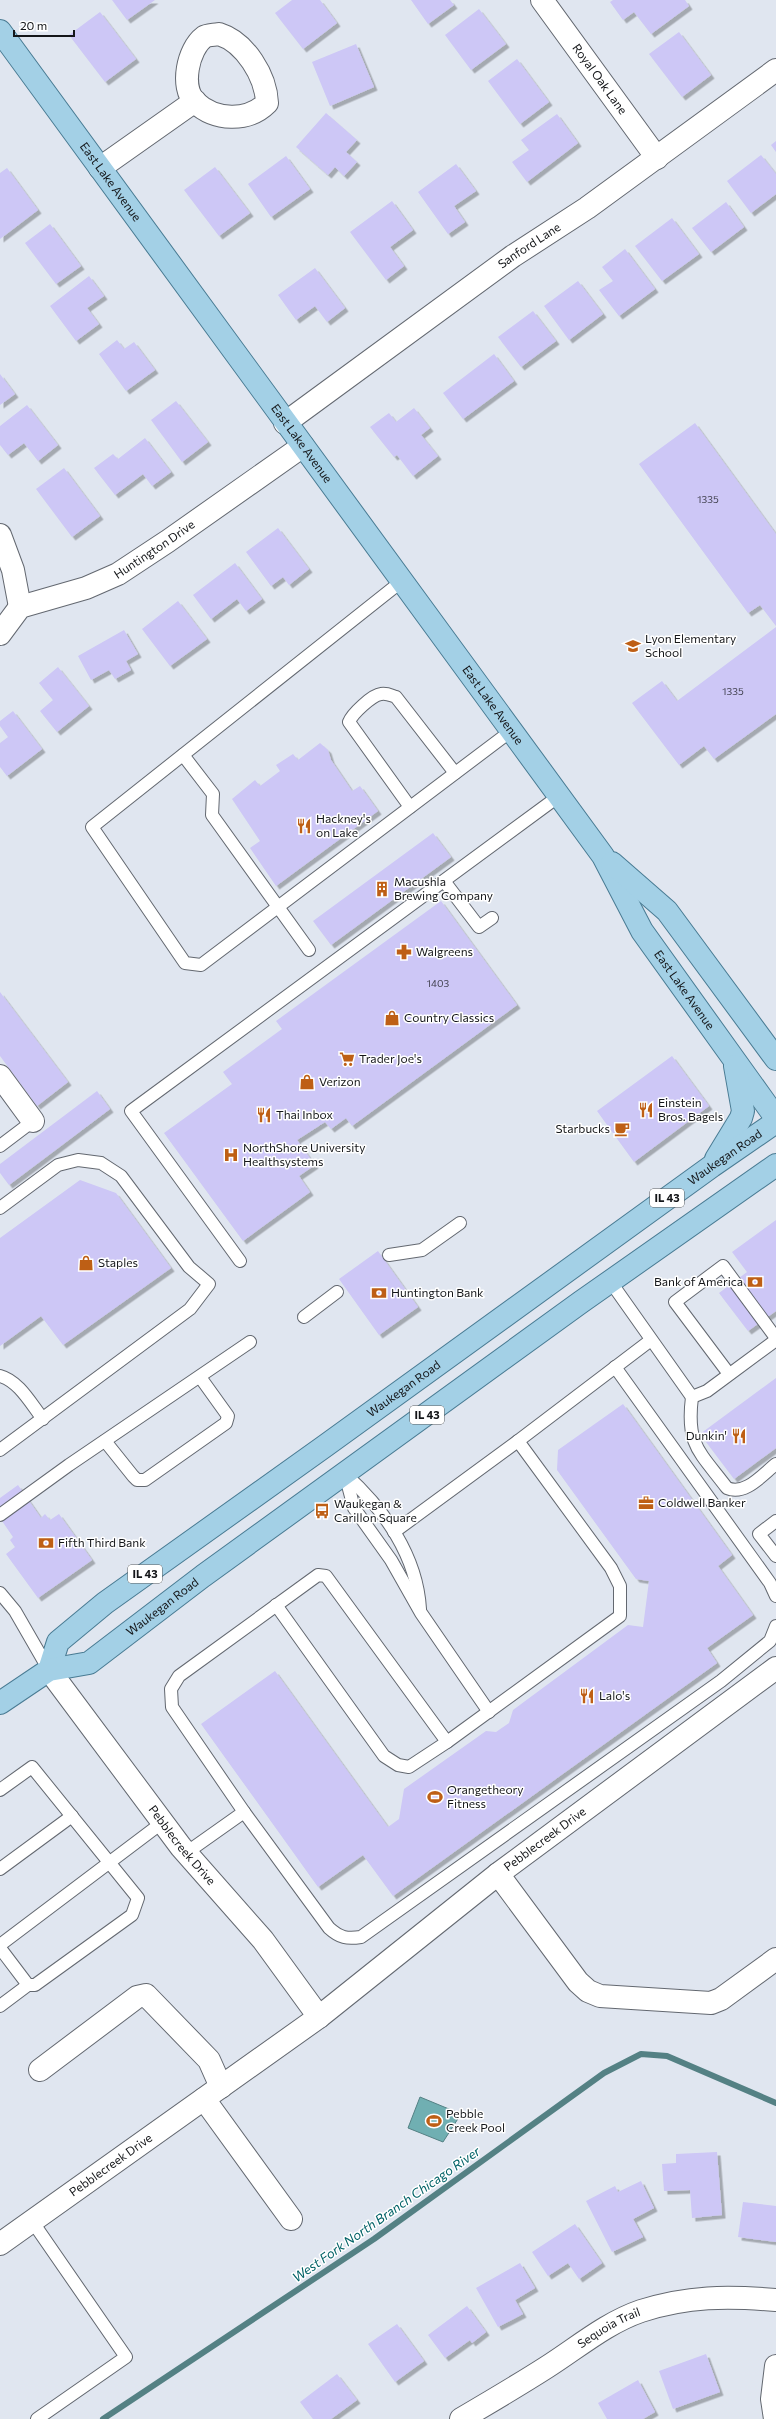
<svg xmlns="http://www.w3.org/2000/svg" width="776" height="2419" font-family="Commissioner,sans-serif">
<defs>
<filter id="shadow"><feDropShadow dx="3.5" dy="3.5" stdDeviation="0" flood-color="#0004"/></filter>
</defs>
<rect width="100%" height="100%" fill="#e0e6f0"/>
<polygon fill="#70afb2" stroke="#548184" points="420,2097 461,2114 443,2142 408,2128"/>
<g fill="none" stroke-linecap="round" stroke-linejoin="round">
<polyline stroke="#548184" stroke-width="6" points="103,2419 374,2239 604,2073 641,2054 667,2056 776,2103"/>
</g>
<g fill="#cdc7f6" filter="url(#shadow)">
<polygon points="112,0 155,0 127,20"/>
<polygon points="292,0 320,0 337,23 303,49 275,13"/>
<polygon points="411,0 450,0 454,5 428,24"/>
<polygon points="613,0 685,0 689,6 651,34 634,12 623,20 610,2"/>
<polygon points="479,9 506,44 471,70 445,35"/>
<polygon points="100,12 136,59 105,82 69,35"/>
<polygon points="679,32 711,75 682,97 649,54"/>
<polygon points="356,44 374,87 330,106 312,62"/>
<polygon points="517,59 549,102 520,124 488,81"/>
<polygon points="326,113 357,140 346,152 357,162 344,176 335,167 328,175 296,147"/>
<polygon points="557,114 578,143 527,182 512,162 529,150 521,140"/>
<polygon points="776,141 776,152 771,145"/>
<polygon points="761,155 776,174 776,194 751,213 727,181"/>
<polygon points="286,156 310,189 271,217 248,184"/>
<polygon points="456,164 476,191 454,206 465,222 448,234 418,192"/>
<polygon points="215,167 250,213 219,236 184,190"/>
<polygon points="7,168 38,210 0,239 0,173"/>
<polygon points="392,201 413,230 390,247 404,266 386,280 350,232"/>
<polygon points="726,202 744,227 711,252 692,228"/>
<polygon points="672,218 699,254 662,281 635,246"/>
<polygon points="50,224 81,266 56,284 25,243"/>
<polygon points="625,249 655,289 619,316 599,290 613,281 602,267"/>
<polygon points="315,268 345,308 327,322 315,306 296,320 278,295"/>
<polygon points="89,276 104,296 87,308 99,324 76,341 50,306"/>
<polygon points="578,281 603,314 569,340 544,306"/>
<polygon points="533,311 556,341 521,367 498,337"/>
<polygon points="117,340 124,349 134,342 155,370 126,391 99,354"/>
<polygon points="494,354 514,381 463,419 443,393"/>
<polygon points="0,374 15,394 0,405"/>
<polygon points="176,401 208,442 182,462 151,420"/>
<polygon points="27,405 58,445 38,461 24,443 8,455 0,445 0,426"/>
<polygon points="414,408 430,428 421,435 438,456 413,476 397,455 394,457 370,427 389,413 396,422"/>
<polygon points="695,423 776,534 776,626 760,605 748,613 639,464"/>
<polygon points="145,438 171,472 152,486 143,474 115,495 94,468 113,454 118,459"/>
<polygon points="64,468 100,516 72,537 36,489"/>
<polygon points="278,528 309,569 289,585 283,577 271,586 246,552"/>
<polygon points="235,563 262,599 246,611 237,599 211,619 193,595"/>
<polygon points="178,601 207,639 170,666 142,629"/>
<polygon points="776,627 776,714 714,759 704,746 679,765 632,703 662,681 677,701"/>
<polygon points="124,630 138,654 126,661 131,670 115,679 109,670 91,680 78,656"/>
<polygon points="58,667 89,706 57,732 40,711 53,700 39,683"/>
<polygon points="13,711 42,749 7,776 0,767 0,743 8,737 0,726 0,721"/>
<polygon points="320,743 328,750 331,760 352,791 360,786 378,811 276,886 250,848 260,841 232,799 255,780 260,786 280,771 276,765 293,754 298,760"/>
<polygon points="433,833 451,857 331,945 313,921"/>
<polygon points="441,901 517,1005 352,1126 346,1118 331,1129 325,1122 297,1140 315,1165 299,1176 310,1192 243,1241 164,1133 232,1084 223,1072 282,1029 276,1021"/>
<polygon points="0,992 68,1082 37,1106 0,1056"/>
<polygon points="672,1056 709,1106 634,1162 597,1111"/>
<polygon points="97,1091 110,1109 9,1185 0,1173 0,1164"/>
<polygon points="80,1180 116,1193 171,1268 63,1345 41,1316 0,1346 0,1238"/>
<polygon points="776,1220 776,1311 748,1331 719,1293 747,1272 732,1252"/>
<polygon points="378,1251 418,1307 379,1335 339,1279"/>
<polygon points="776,1378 776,1448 734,1479 700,1434"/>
<polygon points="623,1404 732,1555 718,1566 753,1615 707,1648 717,1663 393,1896 363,1855 318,1887 201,1724 275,1671 388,1827 399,1819 404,1789 486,1731 496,1732 509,1723 513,1710 628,1625 643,1627 649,1581 636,1579 557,1470 558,1450"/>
<polygon points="18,1485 41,1518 45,1514 50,1520 59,1514 92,1560 38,1598 6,1554 15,1547 10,1540 13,1537 0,1518 0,1498"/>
<polygon points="717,2152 722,2215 692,2218 690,2190 664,2191 662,2164 676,2163 676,2154"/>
<polygon points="641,2181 654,2208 633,2219 643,2237 612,2252 586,2201 615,2186 618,2192"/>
<polygon points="743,2202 776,2206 776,2242 738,2237"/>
<polygon points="575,2224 602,2263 579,2279 568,2263 548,2276 532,2252"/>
<polygon points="520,2263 535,2288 515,2300 523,2314 498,2327 476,2288"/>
<polygon points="467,2306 486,2332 472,2343 470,2340 445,2358 428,2335"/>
<polygon points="397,2324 424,2361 395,2382 368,2344"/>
<polygon points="706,2354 720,2392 673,2409 659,2371"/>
<polygon points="337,2374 357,2400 331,2419 313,2419 300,2402"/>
<polygon points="638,2380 655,2412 643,2419 607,2419 598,2403"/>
</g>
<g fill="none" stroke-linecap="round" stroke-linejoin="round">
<g stroke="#636870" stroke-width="14">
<g id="lane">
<polyline points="402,581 92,827 185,963 201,965 511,731"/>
<polyline points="183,755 213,794 212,815 309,950"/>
<path d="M 410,807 L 349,722 C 352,714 372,695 381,694 C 387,693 390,695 396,697 L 455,773"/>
<polyline points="444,881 479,927 492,918"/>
<polyline points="0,1146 33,1121"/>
<polyline points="0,1208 58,1165 78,1160 101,1163 121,1176 189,1267 209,1284 190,1309 0,1450"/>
<polyline points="389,1255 422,1250 460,1223"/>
<polyline points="240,1261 131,1111 559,796"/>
<polyline points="610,1281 692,1397 707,1391 776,1340"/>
<polyline points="304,1317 337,1292"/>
<polyline points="615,1367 770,1583 776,1596"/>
<polyline points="729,1374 675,1302 723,1266 776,1338"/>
<path d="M 0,1376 C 19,1381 31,1404 43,1419"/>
<path d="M 692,1397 C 686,1445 699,1451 727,1488 C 745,1496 762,1475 776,1464"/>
<polyline points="105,1441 133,1476 137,1480 145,1480 226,1423 228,1416 200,1377"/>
<polyline points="345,1474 354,1508 391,1560 421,1613 489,1712"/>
<path d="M 345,1474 C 384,1509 417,1556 420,1609"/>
<polyline points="0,1515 69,1465 250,1342"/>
<polyline points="776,1521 759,1534 776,1556"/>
<polyline points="394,1532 518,1441"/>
<polyline points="0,1593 15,1611 49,1670"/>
<polyline points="276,1605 384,1756 398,1765 409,1767 447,1742"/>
<polyline points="0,1790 32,1767 138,1898 132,1915 35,1985 28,1985 0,1948"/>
<path d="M 244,1812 L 329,1928 C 340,1938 347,1939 361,1937 L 721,1681 L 770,1641 L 776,1626"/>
<polyline points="186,1853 244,1812 172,1707 171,1689 179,1676 318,1575 326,1576 447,1742 620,1616 620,1586 611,1568 518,1441 651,1340"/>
<polyline points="0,1869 72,1816"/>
<polyline points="0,1945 163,1822"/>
<polyline points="0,2006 28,1985"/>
<polyline points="32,2221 126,2357 37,2419"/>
</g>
</g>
<g stroke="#636870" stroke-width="24">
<g id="street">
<path id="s1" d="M 542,0 L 657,158"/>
<path d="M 219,34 C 245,42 266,76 267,103 C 248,122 215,121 195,102 C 180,87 188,49 204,37 C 207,35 214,35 219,34 Z"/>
<polyline points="100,168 195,101"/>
<path id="s2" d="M 285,423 L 513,256 L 587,208 L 776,70"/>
<polyline points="0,535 13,570 20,607"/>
<path id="s3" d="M 0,634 L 20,607 L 86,588 L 118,574 L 168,541 L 303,446"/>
<polyline points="0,1076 33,1121"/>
<path id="s4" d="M 49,1670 L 181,1847 L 263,1940 L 319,2017"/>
<polyline points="498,1874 578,1982 588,1991 600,1996 711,2003 721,1999 776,1959"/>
<polyline points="40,2070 137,1997 146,1995 209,2060 221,2087"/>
<polyline points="204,2099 291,2219"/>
<path id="s5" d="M 0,2244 L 319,2017 L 498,1874 L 776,1668"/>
<path id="s6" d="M 461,2419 C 490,2402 519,2385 547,2367 C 577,2348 606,2323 641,2311 C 688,2296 727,2296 776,2300"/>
<polyline points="775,2419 772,2399 776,2366"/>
</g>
</g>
<g stroke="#497b93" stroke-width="24">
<g id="primary">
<path id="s7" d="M 0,31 L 603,856 L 642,931 L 776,1118"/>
<polyline points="612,863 667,911 776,1059"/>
<polyline points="716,1159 741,1118 743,1111 735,1066"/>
<path id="s8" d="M 49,1670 L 58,1642 L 105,1603 L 325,1446 L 712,1166 L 776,1122"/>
<path id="s9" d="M 0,1703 L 49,1670 L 89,1663 L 203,1576 L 581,1302 L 776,1165"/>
</g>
</g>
<use href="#lane" stroke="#fff" stroke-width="12"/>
<use href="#street" stroke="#fff" stroke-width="22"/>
<use href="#primary" stroke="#a3d0e6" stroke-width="22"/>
</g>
<defs>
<g id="school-bare" transform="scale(1.2)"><path d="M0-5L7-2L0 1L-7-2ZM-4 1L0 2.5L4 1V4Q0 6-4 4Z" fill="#be5f15" stroke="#fff" stroke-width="2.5" paint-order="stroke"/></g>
<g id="restaurant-bare" transform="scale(1.2)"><path d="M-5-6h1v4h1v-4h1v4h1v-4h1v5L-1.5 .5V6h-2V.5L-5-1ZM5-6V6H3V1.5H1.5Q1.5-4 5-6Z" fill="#be5f15" stroke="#fff" stroke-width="2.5" paint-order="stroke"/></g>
<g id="building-bare" transform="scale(1.2)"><path d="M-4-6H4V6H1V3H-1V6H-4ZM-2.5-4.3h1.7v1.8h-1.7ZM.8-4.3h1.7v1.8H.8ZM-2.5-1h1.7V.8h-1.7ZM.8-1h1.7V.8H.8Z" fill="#be5f15" stroke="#fff" stroke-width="2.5" paint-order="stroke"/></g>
<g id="pharmacy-bare" transform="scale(1.2)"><path d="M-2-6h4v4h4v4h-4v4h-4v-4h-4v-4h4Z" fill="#be5f15" stroke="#fff" stroke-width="2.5" paint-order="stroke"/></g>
<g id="shop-bare" transform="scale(1.2)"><path d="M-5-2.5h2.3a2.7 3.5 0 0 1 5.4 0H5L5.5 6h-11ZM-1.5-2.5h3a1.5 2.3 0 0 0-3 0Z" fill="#be5f15" stroke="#fff" stroke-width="2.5" paint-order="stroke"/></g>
<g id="supermarket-bare" transform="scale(1.2)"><path d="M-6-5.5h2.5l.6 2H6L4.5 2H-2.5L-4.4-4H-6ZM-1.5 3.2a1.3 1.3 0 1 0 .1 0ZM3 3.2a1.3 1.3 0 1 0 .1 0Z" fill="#be5f15" stroke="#fff" stroke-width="2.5" paint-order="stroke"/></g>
<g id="cafe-bare" transform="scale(1.2)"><path d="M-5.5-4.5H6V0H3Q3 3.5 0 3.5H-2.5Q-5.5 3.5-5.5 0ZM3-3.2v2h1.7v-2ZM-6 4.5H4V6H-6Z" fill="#be5f15" stroke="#fff" stroke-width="2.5" paint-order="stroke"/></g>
<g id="hospital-bare" transform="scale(1.2)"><path d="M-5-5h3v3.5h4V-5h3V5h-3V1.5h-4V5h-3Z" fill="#be5f15" stroke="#fff" stroke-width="2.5" paint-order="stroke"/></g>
<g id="bank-bare" transform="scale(1.2)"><path d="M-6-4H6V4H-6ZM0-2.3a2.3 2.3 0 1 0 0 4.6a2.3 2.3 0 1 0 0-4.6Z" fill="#be5f15" stroke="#fff" stroke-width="2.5" paint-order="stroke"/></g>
<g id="office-bare" transform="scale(1.2)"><path d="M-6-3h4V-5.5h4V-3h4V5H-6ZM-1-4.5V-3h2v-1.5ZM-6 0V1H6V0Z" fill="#be5f15" stroke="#fff" stroke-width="2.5" paint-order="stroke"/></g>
<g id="bus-bare" transform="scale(1.2)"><path d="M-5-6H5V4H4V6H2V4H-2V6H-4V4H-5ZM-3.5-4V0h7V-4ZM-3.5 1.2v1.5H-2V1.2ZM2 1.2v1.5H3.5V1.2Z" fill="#be5f15" stroke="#fff" stroke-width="2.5" paint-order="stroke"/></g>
<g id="stadium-bare" transform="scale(1.2)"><path d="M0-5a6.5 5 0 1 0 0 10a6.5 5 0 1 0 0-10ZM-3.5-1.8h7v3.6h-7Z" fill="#be5f15" stroke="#fff" stroke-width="2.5" paint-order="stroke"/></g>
</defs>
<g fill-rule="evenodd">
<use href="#school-bare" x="633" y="646"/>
<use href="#restaurant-bare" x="304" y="826"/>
<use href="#building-bare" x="382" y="889"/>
<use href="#pharmacy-bare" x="404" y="952"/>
<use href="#shop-bare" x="392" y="1018"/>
<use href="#supermarket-bare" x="347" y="1059"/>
<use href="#shop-bare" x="307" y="1082"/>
<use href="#restaurant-bare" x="646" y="1110"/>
<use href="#restaurant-bare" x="264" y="1115"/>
<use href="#cafe-bare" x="622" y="1129"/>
<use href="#hospital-bare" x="231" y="1155"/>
<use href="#shop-bare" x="86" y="1263"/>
<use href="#bank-bare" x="755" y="1282"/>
<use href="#bank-bare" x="379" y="1293"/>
<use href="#restaurant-bare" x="739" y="1436"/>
<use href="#office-bare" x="646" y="1503"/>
<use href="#bus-bare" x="322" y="1511"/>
<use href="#bank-bare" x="46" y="1543"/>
<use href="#restaurant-bare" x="587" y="1696"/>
<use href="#stadium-bare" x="435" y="1797"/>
<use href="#stadium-bare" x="434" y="2121"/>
</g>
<g text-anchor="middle" stroke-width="3" stroke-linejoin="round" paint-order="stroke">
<g font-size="10" fill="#424250">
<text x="708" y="503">1335</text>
<text x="733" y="695">1335</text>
<text x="438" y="987">1403</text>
</g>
<g fill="#fff" stroke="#5a5c5e" stroke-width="1">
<rect x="650" y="1189" width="34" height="18" rx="3"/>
<rect x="410" y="1406" width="34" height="18" rx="3"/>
<rect x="128" y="1565" width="34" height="18" rx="3"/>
</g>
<g font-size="11" font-weight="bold" fill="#141619">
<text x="667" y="1202">IL 43</text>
<text x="427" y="1419">IL 43</text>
<text x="145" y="1578">IL 43</text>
</g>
<g font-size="12" fill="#141619" stroke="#fff">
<text dy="4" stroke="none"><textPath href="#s1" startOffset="98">Royal Oak Lane</textPath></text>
<text dy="4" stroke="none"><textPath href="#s7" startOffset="187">East Lake Avenue</textPath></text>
<text dy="4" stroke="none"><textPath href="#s2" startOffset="302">Sanford Lane</textPath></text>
<text dy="4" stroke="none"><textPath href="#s7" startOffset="511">East Lake Avenue</textPath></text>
<text dy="4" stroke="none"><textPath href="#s3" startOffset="181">Huntington Drive</textPath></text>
<text dy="4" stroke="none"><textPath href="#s7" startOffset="835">East Lake Avenue</textPath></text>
<text dy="4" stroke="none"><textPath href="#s7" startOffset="1179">East Lake Avenue</textPath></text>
<text dy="4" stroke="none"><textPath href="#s8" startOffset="854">Waukegan Road</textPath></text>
<text dy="4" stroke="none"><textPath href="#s8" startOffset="458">Waukegan Road</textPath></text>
<text dy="4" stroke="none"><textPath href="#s9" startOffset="192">Waukegan Road</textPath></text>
<text dy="4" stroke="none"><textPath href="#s5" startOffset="679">Pebblecreek Drive</textPath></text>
<text dy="4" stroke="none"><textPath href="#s4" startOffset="220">Pebblecreek Drive</textPath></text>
<text dy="4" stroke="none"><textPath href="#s5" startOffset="136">Pebblecreek Drive</textPath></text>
<text dy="4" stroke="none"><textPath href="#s6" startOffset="174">Sequoia Trail</textPath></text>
</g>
<g font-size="12" fill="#141619" stroke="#fff" text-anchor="start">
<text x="645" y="643">Lyon Elementary<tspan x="645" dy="14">School</tspan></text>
<text x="316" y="823">Hackney's<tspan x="316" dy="14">on Lake</tspan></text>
<text x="394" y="886">Macushla<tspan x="394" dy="14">Brewing Company</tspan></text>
<text x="416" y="956">Walgreens</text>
<text x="404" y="1022">Country Classics</text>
<text x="359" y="1063">Trader Joe's</text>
<text x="319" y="1086">Verizon</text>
<text x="658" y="1107">Einstein<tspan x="658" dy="14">Bros. Bagels</tspan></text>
<text x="276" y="1119">Thai Inbox</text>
<text x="610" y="1133" text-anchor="end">Starbucks</text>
<text x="243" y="1152">NorthShore University<tspan x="243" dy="14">Healthsystems</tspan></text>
<text x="98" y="1267">Staples</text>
<text x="743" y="1286" text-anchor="end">Bank of America</text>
<text x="391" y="1297">Huntington Bank</text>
<text x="727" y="1440" text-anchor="end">Dunkin'</text>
<text x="658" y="1507">Coldwell Banker</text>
<text x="334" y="1508">Waukegan &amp;<tspan x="334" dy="14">Carillon Square</tspan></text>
<text x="58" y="1547">Fifth Third Bank</text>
<text x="599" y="1700">Lalo's</text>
<text x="447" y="1794">Orangetheory<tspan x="447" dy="14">Fitness</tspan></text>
<text x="446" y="2118">Pebble<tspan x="446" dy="14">Creek Pool</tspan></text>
</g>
<g font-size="13" font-style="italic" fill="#016166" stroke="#fff">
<text transform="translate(386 2214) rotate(-35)" y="5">West Fork North Branch Chicago River</text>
</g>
</g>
<path d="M14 30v6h60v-6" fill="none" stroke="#141619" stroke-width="2"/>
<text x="20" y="30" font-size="12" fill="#141619" stroke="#ffffff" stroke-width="3" paint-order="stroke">20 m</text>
</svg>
